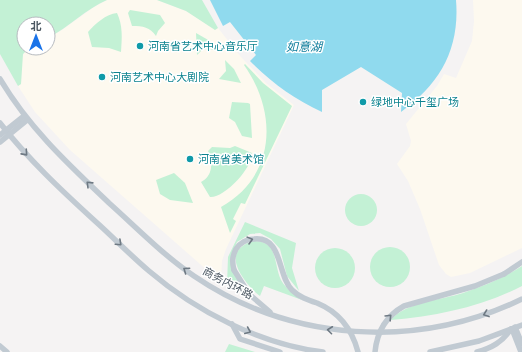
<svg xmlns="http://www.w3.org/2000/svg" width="522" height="352" font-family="Figtree,'Noto Sans SC',sans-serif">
<rect width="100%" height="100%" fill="#f5f3f3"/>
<g fill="#fdf9ef">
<polygon points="107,0 157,0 186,11 215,29 218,28 241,57 266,83 294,105 226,249 222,261 221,280 208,271 70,150 35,112 18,86 21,84 22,58 25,50 29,48 48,48 48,38 62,30 94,7"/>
<polygon points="473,0 522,0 522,248 470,273 451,277 446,274 439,265 420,209 408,181 397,164 410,146 411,141 406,124 437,86 444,74 456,78 472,41 474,21"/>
</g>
<g fill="#c3f1d5">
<path d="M 0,0 L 107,0 C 86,9 69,27 48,38 L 48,24 L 24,24 L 24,48 L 29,48 L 23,54 L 21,84 L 18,86 L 0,54 Z"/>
<polygon points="157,0 202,0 218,28 215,30 186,11"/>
<path d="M 130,10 L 160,15 L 165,23 L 158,31 L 156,36 C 150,27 143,26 132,26 L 128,13 Z"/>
<path d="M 117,13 C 123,26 122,38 121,52 L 109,48 L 92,47 L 88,32 C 95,24 106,14 117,13 Z"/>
<polygon points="196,33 210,41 218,48 215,50 203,49 197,55"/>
<polygon points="225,60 234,69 241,83 219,79 226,71"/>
<path d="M 245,64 L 263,83 L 292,106 L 245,204 L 241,203 L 233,219 L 236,221 L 230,233 L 221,207 C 276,176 278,113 244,65 Z"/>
<polygon points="232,102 248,103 250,104 252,138 242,136 235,122 229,118"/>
<path d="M 235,146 L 252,153 C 253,167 225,198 210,197 L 201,182 C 213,176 213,163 208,151 L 212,147 L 230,148 Z"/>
<polygon points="174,173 185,183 193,203 170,200 160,194 156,180"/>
<circle cx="361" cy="210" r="16"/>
<polygon points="245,222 296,243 292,268 299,291 287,276 280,249 271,239 260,233 250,234 237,242 231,257 248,297 227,285 228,257"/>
<path d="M 252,241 C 279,240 273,263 281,280 C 286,289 294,294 302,300 L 264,286 L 260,296 C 250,289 233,268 236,256 C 237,248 245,244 252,241 Z"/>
<circle cx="390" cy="267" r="20"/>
<circle cx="335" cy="268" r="20"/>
<path d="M 522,266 L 522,286 C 481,307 437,316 391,320 C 405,302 442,300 463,293 C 483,286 504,278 522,266 Z"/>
<polygon points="229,344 255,352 225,352"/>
</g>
<path fill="#90daee" d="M 210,0 L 456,0 C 460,49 440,84 401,112 L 402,93 L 361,67 L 322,90 L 322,112 C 294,99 272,83 250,61 L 256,55 L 230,22 L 223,26 Z"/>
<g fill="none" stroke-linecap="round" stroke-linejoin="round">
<g stroke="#c1cad2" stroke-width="5.5">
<path d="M 0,79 C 29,128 68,164 109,203 C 137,228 163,255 194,276 C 291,342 417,350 522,299"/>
<path d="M 0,123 C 28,159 61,190 95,221 C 113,237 130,255 149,271 C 197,312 260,344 323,352"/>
<polyline points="0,135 24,116"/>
<polyline points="0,142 27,120"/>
<polyline points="234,270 249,294 270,312"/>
<polyline points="504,274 522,262"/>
<polyline points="232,324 240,339 280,352"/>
<polyline points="515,327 522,344"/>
<polyline points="512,329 521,352"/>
<polyline points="0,346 7,352"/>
<polyline points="430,352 479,341 522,325"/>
<path d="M 477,352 C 492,348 502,342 511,329"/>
</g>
<g stroke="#c1cad2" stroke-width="5.5">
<path d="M 234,270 C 232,262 232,257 236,249 C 240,243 247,239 254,239 C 283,236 277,275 292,290 C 299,297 308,300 317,303 C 339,312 352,329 358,352"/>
<path d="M 375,352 C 377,331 386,316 404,306 L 475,286 L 504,274"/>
</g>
</g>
<defs><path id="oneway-chevron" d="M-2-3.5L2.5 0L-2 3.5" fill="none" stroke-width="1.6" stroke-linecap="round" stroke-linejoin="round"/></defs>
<g stroke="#6e7983">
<use href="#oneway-chevron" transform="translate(25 153) rotate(48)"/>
<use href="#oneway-chevron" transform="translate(89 184) rotate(-136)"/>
<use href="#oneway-chevron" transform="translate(250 240) rotate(-15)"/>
<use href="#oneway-chevron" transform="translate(119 243) rotate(43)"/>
<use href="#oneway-chevron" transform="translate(186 270) rotate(-145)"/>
<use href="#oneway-chevron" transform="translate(486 314) rotate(160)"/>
<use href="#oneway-chevron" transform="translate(389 317) rotate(-46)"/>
<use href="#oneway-chevron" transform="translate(330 330) rotate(-173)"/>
<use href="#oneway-chevron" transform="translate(248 331) rotate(23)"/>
</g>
<g fill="#0f9aa8" stroke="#fff" stroke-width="1.5">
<circle cx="140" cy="46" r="4"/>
<circle cx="102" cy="77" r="4"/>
<circle cx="363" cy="102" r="4"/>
<circle cx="190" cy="159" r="4"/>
</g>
<g text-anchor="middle" stroke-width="3" stroke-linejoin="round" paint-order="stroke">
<g font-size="11" fill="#0d838f" stroke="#fff" text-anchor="start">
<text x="148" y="50">河南省艺术中心音乐厅</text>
<text x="110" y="81">河南艺术中心大剧院</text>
<text x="371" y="106">绿地中心千玺广场</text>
<text x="198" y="163">河南省美术馆</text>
</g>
<g font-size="11" fill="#4a5661" stroke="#fff">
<text transform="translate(228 283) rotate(28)" y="4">商务内环路</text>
</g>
<g font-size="12" font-style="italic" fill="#0c7c9b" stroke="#fff">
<text x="304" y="51">如意湖</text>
</g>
</g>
<g transform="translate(36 36)"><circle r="19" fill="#ffffff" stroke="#b7bbc0"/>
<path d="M0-3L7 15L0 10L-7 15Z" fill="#1a73e8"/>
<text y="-6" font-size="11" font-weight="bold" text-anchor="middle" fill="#4a5661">北</text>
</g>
</svg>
